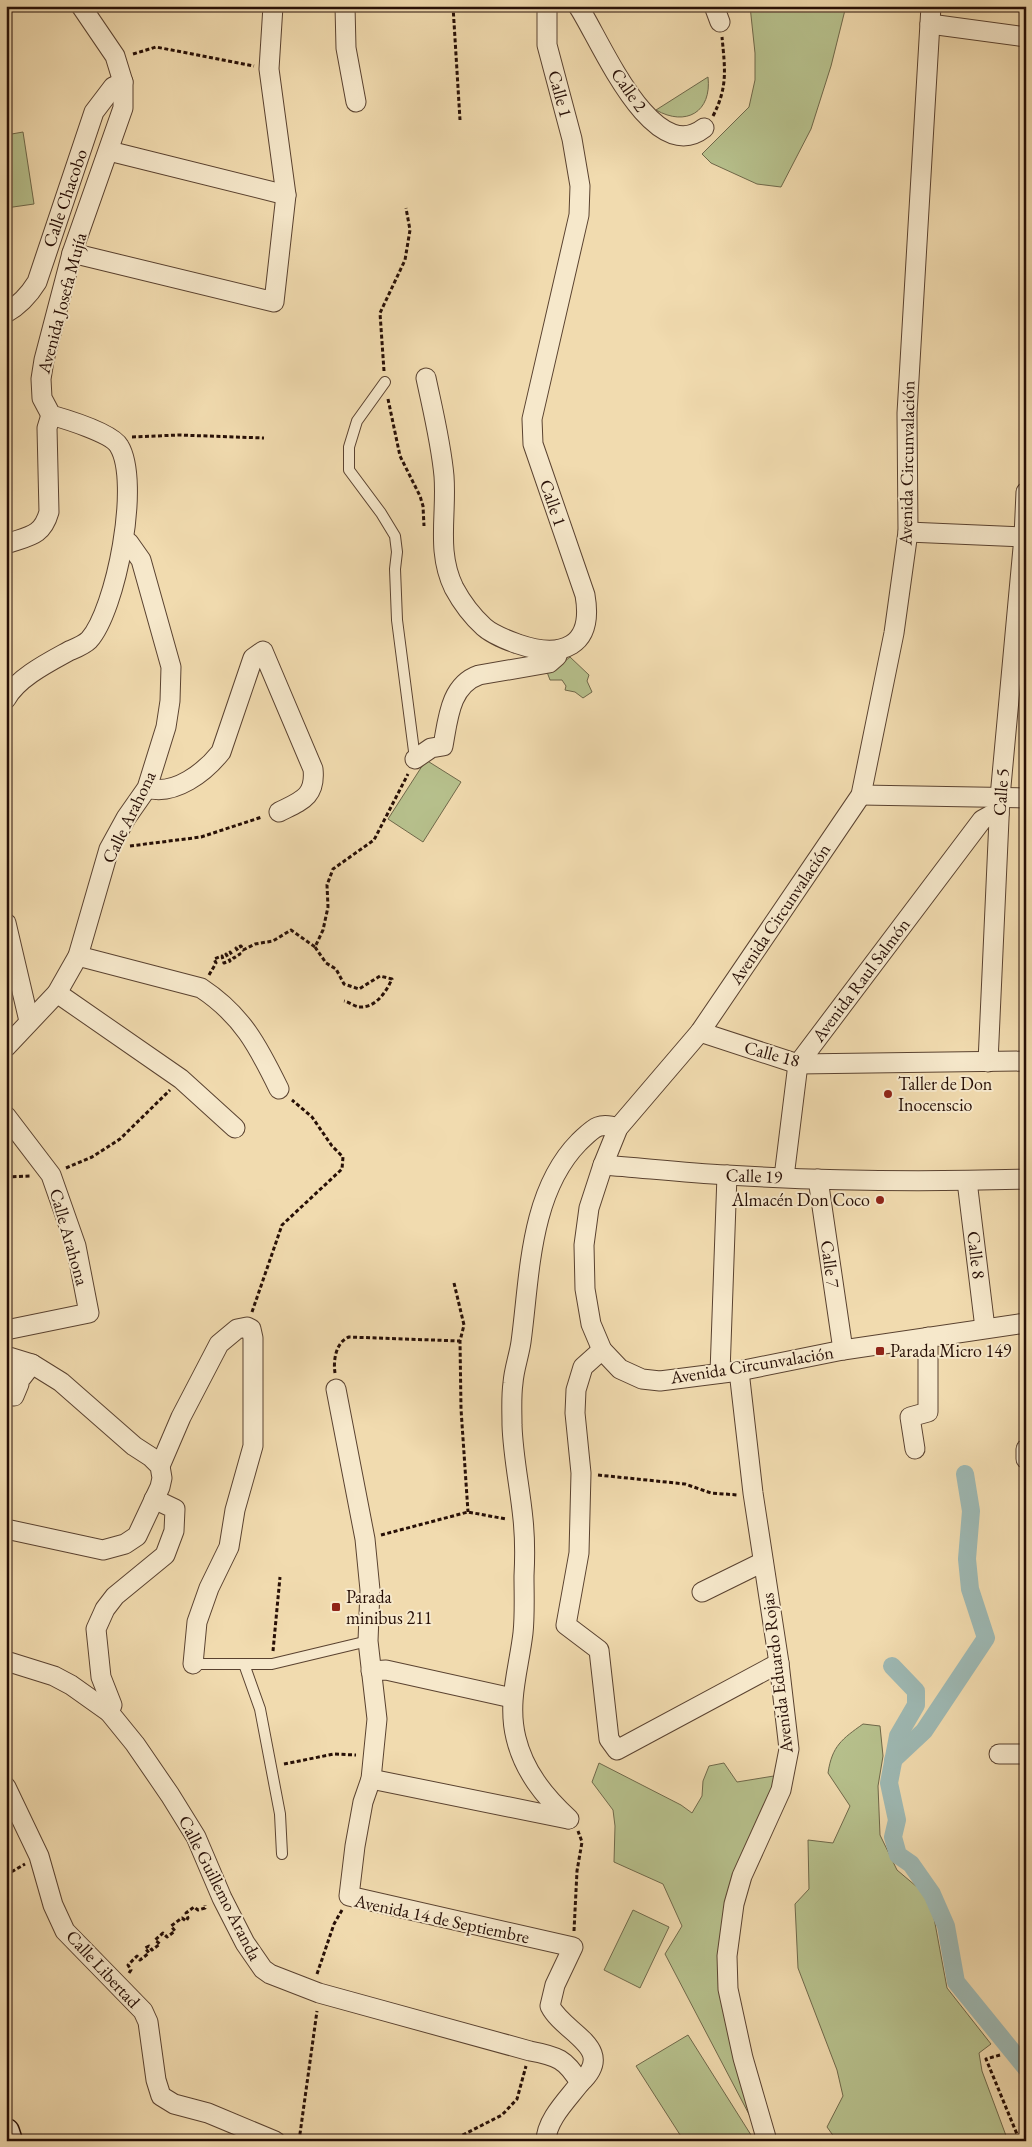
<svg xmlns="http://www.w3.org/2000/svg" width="1032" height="2147" font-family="'EB Garamond',serif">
<rect width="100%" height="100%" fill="#f1dbaf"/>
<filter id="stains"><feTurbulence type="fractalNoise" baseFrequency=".004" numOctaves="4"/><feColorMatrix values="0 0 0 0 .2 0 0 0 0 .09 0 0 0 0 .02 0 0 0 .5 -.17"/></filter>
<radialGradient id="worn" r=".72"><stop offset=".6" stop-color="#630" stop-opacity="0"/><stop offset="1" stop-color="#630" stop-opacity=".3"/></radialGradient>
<g fill="#b7c18d" stroke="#6f684a">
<polygon points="750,6 846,6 831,66 811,129 781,187 757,184 711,163 702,154 749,107 755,80 755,53"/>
<path d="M 708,77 C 712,112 686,127 656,110 Z"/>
<polygon points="23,132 34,204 6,208 6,135"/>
<polygon points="570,657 589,675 587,681 592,692 583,698 575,692 565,690 566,686 562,680 550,680 547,672 559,666"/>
<polygon points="426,760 461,782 423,842 388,819"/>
<path d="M 863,1724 L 880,1726 L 883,1756 L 878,1786 L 880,1835 L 897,1870 L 923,1892 L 934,1918 L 947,1988 L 991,2044 L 979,2053 L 982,2071 L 1008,2141 L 837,2141 L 827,2127 L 843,2096 L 837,2070 L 798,1968 L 795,1904 L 809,1889 L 808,1840 L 833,1843 L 850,1806 L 828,1773 C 832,1746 842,1739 863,1724 Z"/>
<polygon points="599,1763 681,1805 692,1813 702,1796 703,1781 709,1766 724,1763 737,1782 780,1775 753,1846 730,1958 763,2141 665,1954 682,1926 663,1884 614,1862 615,1826 613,1810 592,1782"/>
<polygon points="633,1910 669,1927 640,1988 604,1970"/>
<polygon points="688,2035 751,2135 743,2141 684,2141 636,2066"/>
</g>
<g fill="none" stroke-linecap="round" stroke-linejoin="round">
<g stroke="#9eb9b4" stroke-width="18">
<polyline points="892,1666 916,1691 916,1705 898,1736 889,1783 897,1820 893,1837 898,1855 911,1864 932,1894 946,1926 956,1982 1026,2068"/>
<polyline points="893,1760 924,1731 986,1638 970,1589 967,1559 971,1511 965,1474"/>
</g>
<g stroke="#5a4230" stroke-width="12">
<g id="lane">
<polyline points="385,382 357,421 349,447 349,470 381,513 395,536 397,552 395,569 397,620 415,759"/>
<polyline points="193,1664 272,1664 368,1641"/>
<polyline points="244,1664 260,1709 280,1814 282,1854"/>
</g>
</g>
<g stroke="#5a4230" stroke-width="21">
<g id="street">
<polyline points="345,6 346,48 356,102"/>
<path d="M 578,6 C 599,37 652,169 704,128"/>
<polyline points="714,6 720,22"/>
<polyline points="931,6 907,413 908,532 894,633 861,795 700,1032 618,1128 603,1165 589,1208 584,1245 585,1289 591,1324 602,1350 620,1369 642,1379 660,1381 739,1371 843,1350 1026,1323"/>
<polyline points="930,24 1026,37"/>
<polyline points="109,151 286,195"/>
<polyline points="72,253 274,302 286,195 269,69 273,6"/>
<path d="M 6,313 C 20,305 29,295 37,282 L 94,112 L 113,87 L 123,82"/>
<path d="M 426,378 C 433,411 441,443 444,476 C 447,515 436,551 454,588 C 461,601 473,617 484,627 C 493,635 507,640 518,644 C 562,659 594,647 585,595 L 533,444 L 532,419 L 579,215 L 580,186 L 572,139 L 547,45 L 547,6"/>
<polyline points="908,532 1026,537"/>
<path d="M 6,544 C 28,536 42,537 49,512 L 47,428 L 51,415"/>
<path d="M 6,699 C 17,678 49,662 69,651 C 76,648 84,645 89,640 C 116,610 141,482 119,446 C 112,433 65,419 51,415 L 42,398 L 41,379 L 44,360 L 72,253 L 123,108 L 123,82 L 115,56 L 81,6"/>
<path d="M 415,759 L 431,748 L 443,746 C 448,719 450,685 479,675 L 549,663 L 557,656 L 558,651"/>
<path d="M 147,788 C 175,796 205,772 221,752 L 253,658 L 263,651 L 313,769 C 316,797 301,801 279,812"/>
<polyline points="861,795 1026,798"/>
<polyline points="6,923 29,1021"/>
<path d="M 78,956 L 201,988 C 242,1015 258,1046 279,1089"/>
<polyline points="57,993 181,1079 235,1128"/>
<polyline points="700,1032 798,1064 1026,1061"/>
<polyline points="6,1047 57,993 78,956 109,849 126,818 147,788 166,727 170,701 171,667 141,560 129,543 124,540"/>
<polyline points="988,1062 1000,797 1024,537 1026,492"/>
<polyline points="6,1116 51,1175 76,1246 89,1313 6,1330"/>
<path d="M 603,1165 C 644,1168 685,1173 727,1175 C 826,1181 926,1182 1026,1179"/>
<polyline points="784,1177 798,1064 982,820 991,815 999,814"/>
<polyline points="818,1179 843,1350"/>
<polyline points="967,1181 985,1328"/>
<polyline points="602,1350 583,1367 576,1390 575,1413 581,1473 579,1553 566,1625 599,1650 609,1739 617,1750 779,1663"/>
<polyline points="6,1356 32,1364 61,1382 134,1446 151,1457 160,1466 162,1478 160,1487 137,1536 125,1544 103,1550 6,1529"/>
<polyline points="739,1371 753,1493 779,1663 789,1749 781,1790 742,1876 734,1904 727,1956 728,1989 743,2058 767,2141"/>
<polyline points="720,1373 727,1175"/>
<path d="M 336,1389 L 365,1539 L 370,1590 L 368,1641 L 377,1719 L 371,1779 L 363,1802 L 355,1846 L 349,1896 L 573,1947 L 555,1985 L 550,2006 C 564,2034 618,2048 580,2083"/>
<polyline points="6,1395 14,1396 19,1384 6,1378 8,1373 22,1377 32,1364"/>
<polyline points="915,1449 910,1417 928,1412 928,1337"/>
<polyline points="1026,1449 1026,1459"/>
<polyline points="160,1466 181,1417 219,1344 237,1329 247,1327 251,1329 253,1338 253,1446 235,1510 229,1547 209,1588 197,1622 193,1664"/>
<polyline points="702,1592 763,1562"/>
<path d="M 6,1661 L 54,1676 L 71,1685 L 109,1712 L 135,1744 L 170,1795 L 196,1837 L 222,1898 L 245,1943 L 263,1969 L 270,1974 L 319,1993 L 530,2051 C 557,2056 566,2059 580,2083 C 568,2099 546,2120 546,2141"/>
<polyline points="371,1671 386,1670 512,1698"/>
<polyline points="109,1712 112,1705 101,1677 96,1629 105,1609 115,1596 165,1555 174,1531 175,1509 154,1499"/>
<polyline points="999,1754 1026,1754"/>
<polyline points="371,1779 568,1819"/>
<polyline points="6,1787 39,1856 53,1905 65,1931 143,2011 148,2022 156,2080 161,2096 174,2104 208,2113 275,2141"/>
<path d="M 569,1819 C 544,1796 524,1771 516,1738 C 507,1702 519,1668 523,1633 C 525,1614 524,1595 524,1576 C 525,1557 525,1538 523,1519 C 520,1488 513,1456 512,1425 C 512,1411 511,1397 513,1383 C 514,1369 519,1356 521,1342 C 530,1276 529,1193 579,1142 C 593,1129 598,1121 618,1128"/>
</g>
</g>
<g stroke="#270f06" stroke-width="29">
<polyline id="secondary" points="6,2132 9,2141"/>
</g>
<g stroke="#270f06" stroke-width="3" stroke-dasharray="4 2.5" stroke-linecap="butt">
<polyline points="453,6 460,120"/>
<polyline points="133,54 156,47 254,66"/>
<path d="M 713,116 C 728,87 725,69 722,37"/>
<polyline points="384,371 380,313 405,260 410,230 406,208"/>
<polyline points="388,399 400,456 420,496 423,506 424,526"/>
<polyline points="132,437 179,435 264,438"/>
<polyline points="130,846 201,837 262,817"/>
<path d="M 315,947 L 326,963 L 336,969 L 344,984 L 359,989 L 380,976 L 392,979 C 386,992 376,1008 359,1007 C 354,1006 349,1002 344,1001"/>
<polyline points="209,975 216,963 214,959 222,956 224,963 230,961 226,954 230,952 234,958 240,954 236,948 241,946 243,950 255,944 273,941 291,930 315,947 323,930 328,907 327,885 333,869 374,840 408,774"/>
<polyline points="66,1168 92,1157 120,1139 170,1090"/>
<polyline points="6,1177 31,1176"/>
<polyline points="454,1283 464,1325 460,1341 461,1409 468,1512"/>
<polyline points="252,1312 282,1225 342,1169 343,1157 332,1146 312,1117 292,1100"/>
<path d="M 335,1373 C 333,1360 336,1342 349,1337 L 460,1341"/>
<polyline points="598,1475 685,1484 711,1493 738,1495"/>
<polyline points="381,1535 468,1512 506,1519"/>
<polyline points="273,1651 280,1577"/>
<polyline points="284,1764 334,1754 356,1755"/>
<polyline points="6,1875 25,1864"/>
<polyline points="574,1931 577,1871 582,1842 578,1831"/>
<polyline points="129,1973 131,1970 128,1965 137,1956 140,1960 149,1953 145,1948 149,1946 152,1950 160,1944 155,1940 163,1933 167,1937 175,1931 171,1926 182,1918 186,1921 188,1918 186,1913 194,1907 198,1910 205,1908 205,1905"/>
<polyline points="317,1974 334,1924 342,1910"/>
<polyline points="1000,2055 986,2059 1019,2139 1022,2141"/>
<polyline points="299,2141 317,2011"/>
<polyline points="330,2141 341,2138 363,2141"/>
<polyline points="451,2141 502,2115 517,2099 526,2066"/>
</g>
<use href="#lane" stroke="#f6e8cb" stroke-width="10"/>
<use href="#street" stroke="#f6e8cb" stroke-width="19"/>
<use href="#secondary" stroke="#f6e8cb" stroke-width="26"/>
</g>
<g fill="#8f2418" stroke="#f6e8cb" stroke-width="2">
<circle cx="888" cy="1094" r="5"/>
<circle cx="880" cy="1200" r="5"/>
<rect x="875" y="1346" width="10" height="10" rx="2.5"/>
<rect x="331" y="1602" width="10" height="10" rx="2.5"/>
</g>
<g text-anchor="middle" stroke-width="4" stroke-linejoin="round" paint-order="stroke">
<g font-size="18" fill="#270f06" stroke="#f6e8cb">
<text transform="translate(629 90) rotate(55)" y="6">Calle 2</text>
<text transform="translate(560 94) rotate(75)" y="6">Calle 1</text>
<text transform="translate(65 198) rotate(-71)" y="6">Calle Chacobo</text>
<text transform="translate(62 303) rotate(-75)" y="6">Avenida Josefa Mujía</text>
<text transform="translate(907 463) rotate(-89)" y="6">Avenida Circunvalación</text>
<text transform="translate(553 503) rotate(71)" y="6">Calle 1</text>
<text transform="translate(1001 792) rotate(-86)" y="6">Calle 5</text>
<text transform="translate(129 817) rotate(-64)" y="6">Calle Arahona</text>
<text transform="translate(780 914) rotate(-56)" y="6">Avenida Circunvalación</text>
<text transform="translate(861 980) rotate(-53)" y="6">Avenida Raul Salmón</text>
<text transform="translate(772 1054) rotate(15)" y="6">Calle 18</text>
<text transform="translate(754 1176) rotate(2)" y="6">Calle 19</text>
<text transform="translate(69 1237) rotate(74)" y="6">Calle Arahona</text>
<text transform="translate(976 1255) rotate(83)" y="6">Calle 8</text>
<text transform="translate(830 1264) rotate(82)" y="6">Calle 7</text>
<text transform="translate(752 1365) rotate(-9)" y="6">Avenida Circunvalación</text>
<text transform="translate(777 1673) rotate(-97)" y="6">Avenida Eduardo Rojas</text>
<text transform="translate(220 1888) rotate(63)" y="6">Calle Guillemo Aranda</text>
<text transform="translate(442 1919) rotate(12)" y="6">Avenida 14 de Septiembre</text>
<text transform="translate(103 1969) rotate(47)" y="6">Calle Libertad</text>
</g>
<g font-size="18" fill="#270f06" stroke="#f6e8cb" text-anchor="start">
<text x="898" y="1090">Taller de Don<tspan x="898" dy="21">Inocenscio</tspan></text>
<text x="870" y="1206" text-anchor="end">Almacén Don Coco</text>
<text x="890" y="1357">Parada Micro 149</text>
<text x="346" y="1603">Parada<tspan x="346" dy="21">minibus 211</tspan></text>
</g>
</g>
<rect width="1032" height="2147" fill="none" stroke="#f1dbaf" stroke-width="25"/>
<rect x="8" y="8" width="1017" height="2132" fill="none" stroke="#270f06" stroke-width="2.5"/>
<rect x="12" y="12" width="1007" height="2122" fill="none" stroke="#270f06"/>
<rect width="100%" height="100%" filter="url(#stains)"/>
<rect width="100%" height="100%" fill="url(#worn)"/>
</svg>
